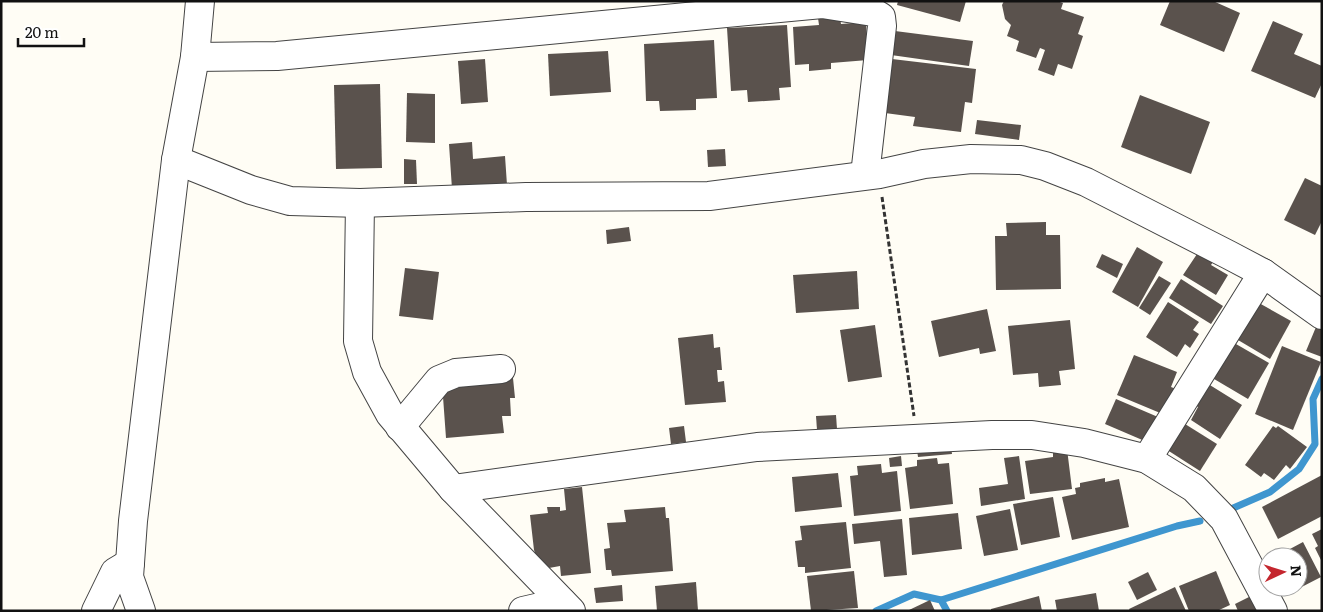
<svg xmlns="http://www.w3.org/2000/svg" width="1323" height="612" font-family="Literata,serif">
<rect width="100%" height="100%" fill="#fffdf5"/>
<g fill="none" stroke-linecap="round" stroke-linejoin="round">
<g stroke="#3f96cf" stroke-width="7">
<polyline points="1231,509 1270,492 1299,469 1315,444 1313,399 1322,379"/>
<polyline points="941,600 1177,526 1200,521"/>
<polyline points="876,611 914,594 941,600 947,611"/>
</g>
</g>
<g fill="#5a524d">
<polygon points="898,1 966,1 960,22 897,5"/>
<polygon points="1004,1 1057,1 1063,3 1061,9 1084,17 1078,34 1083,36 1072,69 1058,64 1054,76 1038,70 1045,50 1040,48 1036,58 1016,51 1019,41 1007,36 1011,25 1005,19 1002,5"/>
<polygon points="1170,1 1213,1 1240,13 1224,52 1160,25"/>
<polygon points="840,17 841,24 866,22 868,60 831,63 831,69 809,71 809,64 795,65 793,27 819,25 818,18"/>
<polygon points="1273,21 1303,34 1294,54 1322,66 1322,83 1315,98 1251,71"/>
<polygon points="787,25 791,87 779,88 780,100 748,102 747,90 731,91 727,28"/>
<polygon points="895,31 973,41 969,66 891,55"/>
<polygon points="714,40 717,98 696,99 696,110 660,111 659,101 646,101 644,44"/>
<polygon points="608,51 611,92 550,96 548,54"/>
<polygon points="485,59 488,102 461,104 458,61"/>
<polygon points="892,59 976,69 972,103 965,102 961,132 913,126 915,117 885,113"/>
<polygon points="380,84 382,168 336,169 334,85"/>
<polygon points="407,93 435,94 435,143 406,142"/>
<polygon points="1140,95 1210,122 1191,174 1121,147"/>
<polygon points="977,120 1021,125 1019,140 975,134"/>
<polygon points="472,142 473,159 505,156 507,185 452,189 449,144"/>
<polygon points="725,149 726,166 708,167 707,150"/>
<polygon points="404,159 416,160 417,184 404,184"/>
<polygon points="1305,178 1322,186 1322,221 1315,235 1284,220"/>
<polygon points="1046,222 1046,235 1060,235 1061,289 996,290 995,236 1007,236 1006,223"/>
<polygon points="629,227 631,241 607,244 606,230"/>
<polygon points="1137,247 1163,262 1138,307 1112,292"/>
<polygon points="1201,248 1216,257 1211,265 1228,275 1216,295 1183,275"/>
<polygon points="1102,254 1123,264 1117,278 1096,267"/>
<polygon points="405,268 439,272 433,320 399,316"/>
<polygon points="857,271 859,309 796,313 793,275"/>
<polygon points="1159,276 1171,283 1150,315 1139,308"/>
<polygon points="1181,279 1223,306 1211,324 1169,298"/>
<polygon points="1168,302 1199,322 1193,330 1199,334 1190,348 1185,344 1177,357 1146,337"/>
<polygon points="1259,303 1291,321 1270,359 1238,340"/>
<polygon points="987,309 996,351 980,354 979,348 939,357 931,321"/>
<polygon points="1070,320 1075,369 1059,371 1061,385 1039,387 1038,373 1013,375 1008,326"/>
<polygon points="875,325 882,377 848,382 840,330"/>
<polygon points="1316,327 1322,329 1322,357 1306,351"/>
<polygon points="713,334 714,348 720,347 722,370 717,370 718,382 724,381 726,402 685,405 678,338"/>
<polygon points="1229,340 1269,363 1248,399 1209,376"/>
<polygon points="1282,346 1321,362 1293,430 1255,414"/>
<polygon points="1134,355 1177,372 1171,387 1176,389 1165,415 1117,395"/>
<polygon points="513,378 515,398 510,398 511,416 502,416 504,433 446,438 442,383"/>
<polygon points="1205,382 1242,405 1220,439 1191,420 1198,407 1192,403"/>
<polygon points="1116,399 1158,417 1147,442 1105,424"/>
<polygon points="836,415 837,429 817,430 816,416"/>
<polygon points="1177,419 1217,444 1200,471 1161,446"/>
<polygon points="684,426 686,442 671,444 669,428"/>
<polygon points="1273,426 1276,428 1278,426 1307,447 1290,469 1286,465 1274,480 1264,473 1261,477 1245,465"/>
<polygon points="950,441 952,454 918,457 916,444"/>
<polygon points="1067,449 1072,489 1030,494 1025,461 1053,457 1053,451"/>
<polygon points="901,456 902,466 890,467 889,458"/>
<polygon points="1019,456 1025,499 981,506 979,488 1008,484 1004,458"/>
<polygon points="937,458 938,464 949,463 953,504 910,509 905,468 917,466 917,460"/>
<polygon points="881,464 882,473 897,471 901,511 854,516 850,476 858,475 857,466"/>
<polygon points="838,473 842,507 795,512 792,477"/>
<polygon points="1322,475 1322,516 1278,539 1262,507"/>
<polygon points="1105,478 1105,482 1119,479 1129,527 1072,540 1062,497 1076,494 1075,488 1080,487 1080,483"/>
<polygon points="582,487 591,573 561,576 560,566 549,568 538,561 534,550 530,515 548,513 547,507 560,507 560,511 566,510 564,489"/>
<polygon points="1053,497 1060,537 1021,545 1013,504"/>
<polygon points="665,507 666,518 669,518 673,571 612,576 611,570 606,570 604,549 610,548 607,523 626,522 624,510"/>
<polygon points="1010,509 1018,550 984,556 976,516"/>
<polygon points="958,513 962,549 912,555 909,518"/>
<polygon points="902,519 907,575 884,577 880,541 854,544 852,524"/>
<polygon points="846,522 851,568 805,573 805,567 798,567 795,541 802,540 800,526"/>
<polygon points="1322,529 1322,562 1315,548 1318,546 1312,534"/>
<polygon points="1303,542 1321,577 1290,593 1287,587 1298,587 1298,557 1275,557"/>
<polygon points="854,571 858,608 811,611 807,576"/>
<polygon points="1216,571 1230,605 1217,611 1189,611 1179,586"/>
<polygon points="1148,572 1157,590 1137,600 1128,582"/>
<polygon points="696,582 698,611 657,611 655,586"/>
<polygon points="622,585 623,601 596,603 594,588"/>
<polygon points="1175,587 1186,611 1130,611 1129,609"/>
<polygon points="1096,593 1099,611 1057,611 1055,600"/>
<polygon points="1039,596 1042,611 991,611 991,609"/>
<polygon points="1251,596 1260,611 1238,611 1235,604"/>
<polygon points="930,600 935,611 907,611"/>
</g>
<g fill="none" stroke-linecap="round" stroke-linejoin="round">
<g stroke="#444" stroke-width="30">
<g id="minor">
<polyline points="195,57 277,56 822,4 873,12 881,17 882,26 865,175"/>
<polyline points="176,160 251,190 290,201 360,203 526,197 709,196 879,174 924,164 971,159 1021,160 1045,166 1086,182 1229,255 1263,273 1322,315"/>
<polyline points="360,203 358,341 367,372 390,414 453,489 571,611"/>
<polyline points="400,427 439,380 456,373 501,369"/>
<polyline points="1147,459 1263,273"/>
<polyline points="453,489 757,447 992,435 1032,435 1084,443 1147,459 1194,488 1224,519 1273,611"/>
<polyline points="96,611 115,572 130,563"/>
<polyline points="141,611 129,577 133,521 176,160 195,57 200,1"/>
<polyline points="523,611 562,602"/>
</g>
</g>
<polyline stroke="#333" stroke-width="3" stroke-dasharray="5 2.5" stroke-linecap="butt" points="882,197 914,416"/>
<use href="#minor" stroke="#fff" stroke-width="28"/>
</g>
<rect width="1323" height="612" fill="none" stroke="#111111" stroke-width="5"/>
<g transform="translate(1283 572) rotate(86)"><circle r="24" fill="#ffffff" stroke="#a0a0a0"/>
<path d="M0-4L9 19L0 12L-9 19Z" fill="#c4262e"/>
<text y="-8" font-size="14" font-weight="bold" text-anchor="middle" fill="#111111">N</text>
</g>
<path d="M18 38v8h66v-8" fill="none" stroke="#111111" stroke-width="2.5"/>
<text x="25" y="38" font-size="15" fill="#111111" stroke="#ffffff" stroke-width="4" paint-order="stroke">20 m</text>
</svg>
